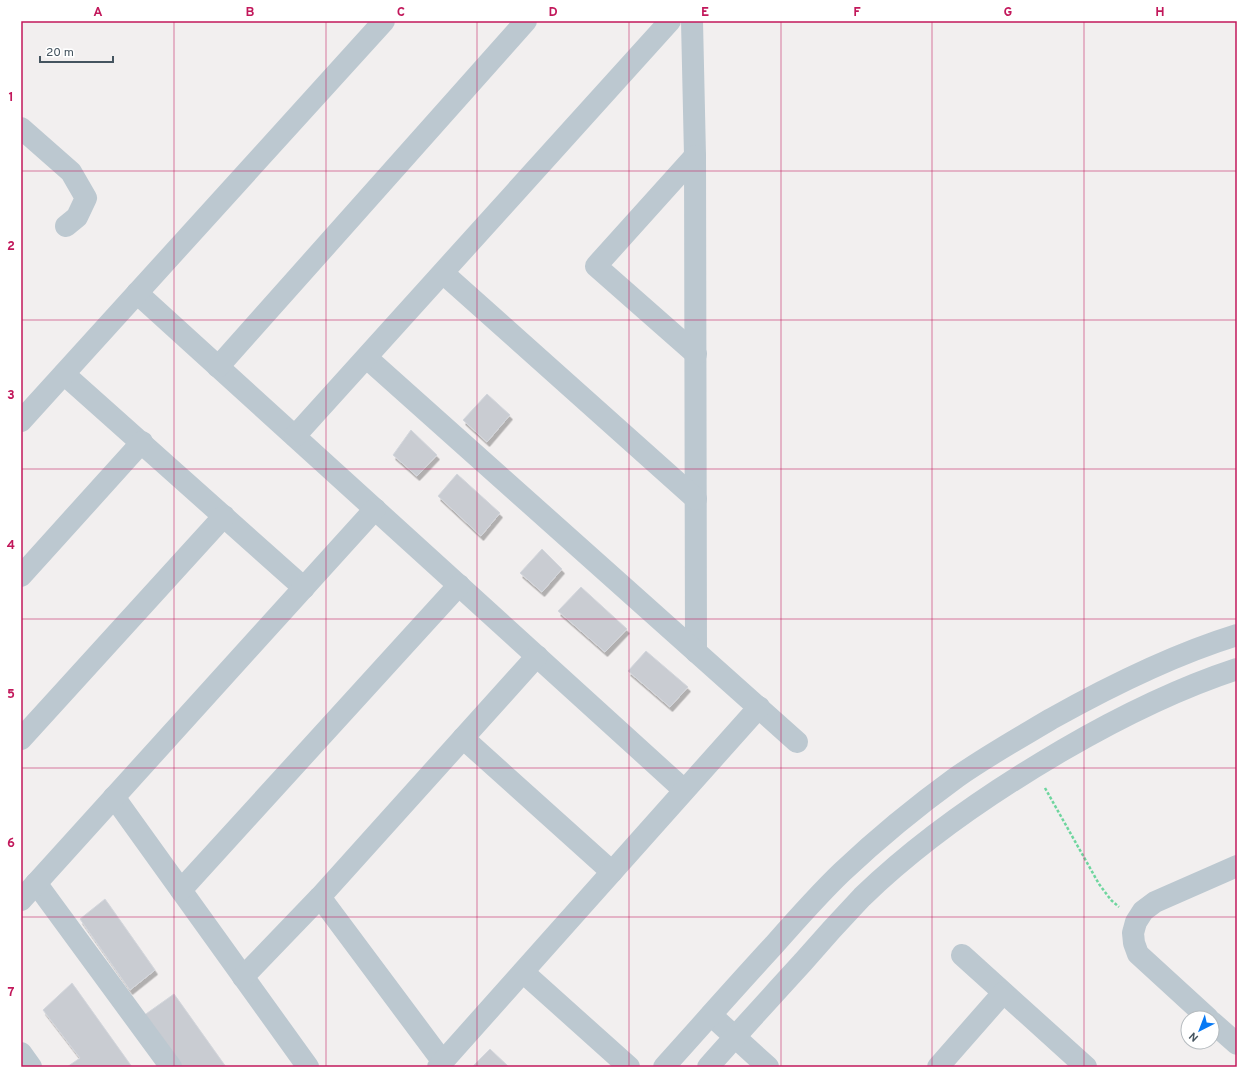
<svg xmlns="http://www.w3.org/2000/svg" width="1258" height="1088" font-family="Overpass,sans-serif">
<defs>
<filter id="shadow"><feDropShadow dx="2.5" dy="4.5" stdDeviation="0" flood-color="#0004"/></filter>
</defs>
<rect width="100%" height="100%" fill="#f2efef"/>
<g fill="#c9ccd2" stroke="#d3d6dc" filter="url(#shadow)">
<polygon points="487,394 510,415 487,442 463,420"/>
<polygon points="411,430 437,455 417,476 393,455"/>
<polygon points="457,474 500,513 481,536 438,496"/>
<polygon points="542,549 562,569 542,592 520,573"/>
<polygon points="581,587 627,629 605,652 558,611"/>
<polygon points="646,651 688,687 670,707 628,671"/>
<polygon points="105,899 155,970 130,990 80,919"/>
<polygon points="72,983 132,1067 67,1067 80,1058 43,1010"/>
<polygon points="174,994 226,1067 181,1067 143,1016"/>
<polygon points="490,1049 509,1067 472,1067"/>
</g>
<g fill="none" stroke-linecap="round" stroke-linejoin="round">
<polyline stroke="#6ed59e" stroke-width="2.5" stroke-dasharray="3 2" stroke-linecap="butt" points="1045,788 1099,884 1111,900 1119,907"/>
<g stroke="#bcc8d0" stroke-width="22">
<polyline points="692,21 695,156 696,652"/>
<polyline points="21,128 71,172 86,198 77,217 66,226"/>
<polyline points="695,156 596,266 696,354"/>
<polyline points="443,273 696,499"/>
<polyline points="137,293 684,790"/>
<polyline points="367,358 797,742"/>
<polyline points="218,367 526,21"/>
<polyline points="64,374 304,588"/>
<polyline points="21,421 384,21"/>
<polyline points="295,436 670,21"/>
<polyline points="21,576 142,442"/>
<polyline points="463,738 612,872"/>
<polyline points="21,739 224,516"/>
<polyline points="114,797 308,1067"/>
<polyline points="36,883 171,1067"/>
<polyline points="181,890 459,585"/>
<polyline points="320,897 443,1062"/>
<polyline points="21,900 375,509"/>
<polyline points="962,955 1086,1067"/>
<polyline points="523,972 629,1067"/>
<polyline points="243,977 320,897 537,656"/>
<polyline points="711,1015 768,1067"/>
<polyline points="1208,1018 1138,954 1134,943 1133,933 1136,922 1143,911 1155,902 1237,866"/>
<polyline points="1212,1022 1237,1044"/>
<polyline points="21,1053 31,1067"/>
<polyline points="438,1067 759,707"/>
<path d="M 664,1067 C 701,1026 737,985 774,945 C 796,920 818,895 842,872 C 878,838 917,806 957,777 C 987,756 1019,738 1051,719 C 1110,686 1172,655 1237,635"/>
<path d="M 708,1067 C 739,1032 771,997 803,962 C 822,940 842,918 862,897 C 922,839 991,792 1063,750 C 1118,718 1176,689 1237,669"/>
<polyline points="938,1067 1003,993"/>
</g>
</g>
<path fill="none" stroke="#c2185b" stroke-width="1" stroke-opacity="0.55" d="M 174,21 L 174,1067M 326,21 L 326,1067M 477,21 L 477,1067M 629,21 L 629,1067M 781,21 L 781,1067M 932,21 L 932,1067M 1084,21 L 1084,1067M 21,171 L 1237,171M 21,320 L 1237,320M 21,469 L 1237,469M 21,619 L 1237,619M 21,768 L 1237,768M 21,917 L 1237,917"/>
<rect width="1258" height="1088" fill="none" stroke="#ffffff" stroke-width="44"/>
<g transform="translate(1200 1030) rotate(222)"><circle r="19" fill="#ffffff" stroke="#b5bbbf"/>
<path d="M0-3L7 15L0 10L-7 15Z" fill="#0779f4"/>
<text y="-6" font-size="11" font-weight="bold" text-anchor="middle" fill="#45545f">N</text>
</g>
<path d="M40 56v6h73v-6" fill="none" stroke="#45545f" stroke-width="2"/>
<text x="46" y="56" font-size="12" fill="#45545f" stroke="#ffffff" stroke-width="3" paint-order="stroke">20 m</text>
<rect x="22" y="22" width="1214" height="1044" fill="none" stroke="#c2185b" stroke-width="1.5"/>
<g font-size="13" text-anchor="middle" font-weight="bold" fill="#c2185b">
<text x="98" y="16">A</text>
<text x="250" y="16">B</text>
<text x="401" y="16">C</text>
<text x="553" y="16">D</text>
<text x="705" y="16">E</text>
<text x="857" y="16">F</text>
<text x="1008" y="16">G</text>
<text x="1160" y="16">H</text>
<text x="11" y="101">1</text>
<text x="11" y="250">2</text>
<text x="11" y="399">3</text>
<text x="11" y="549">4</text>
<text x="11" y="698">5</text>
<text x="11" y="847">6</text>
<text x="11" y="996">7</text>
</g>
</svg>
